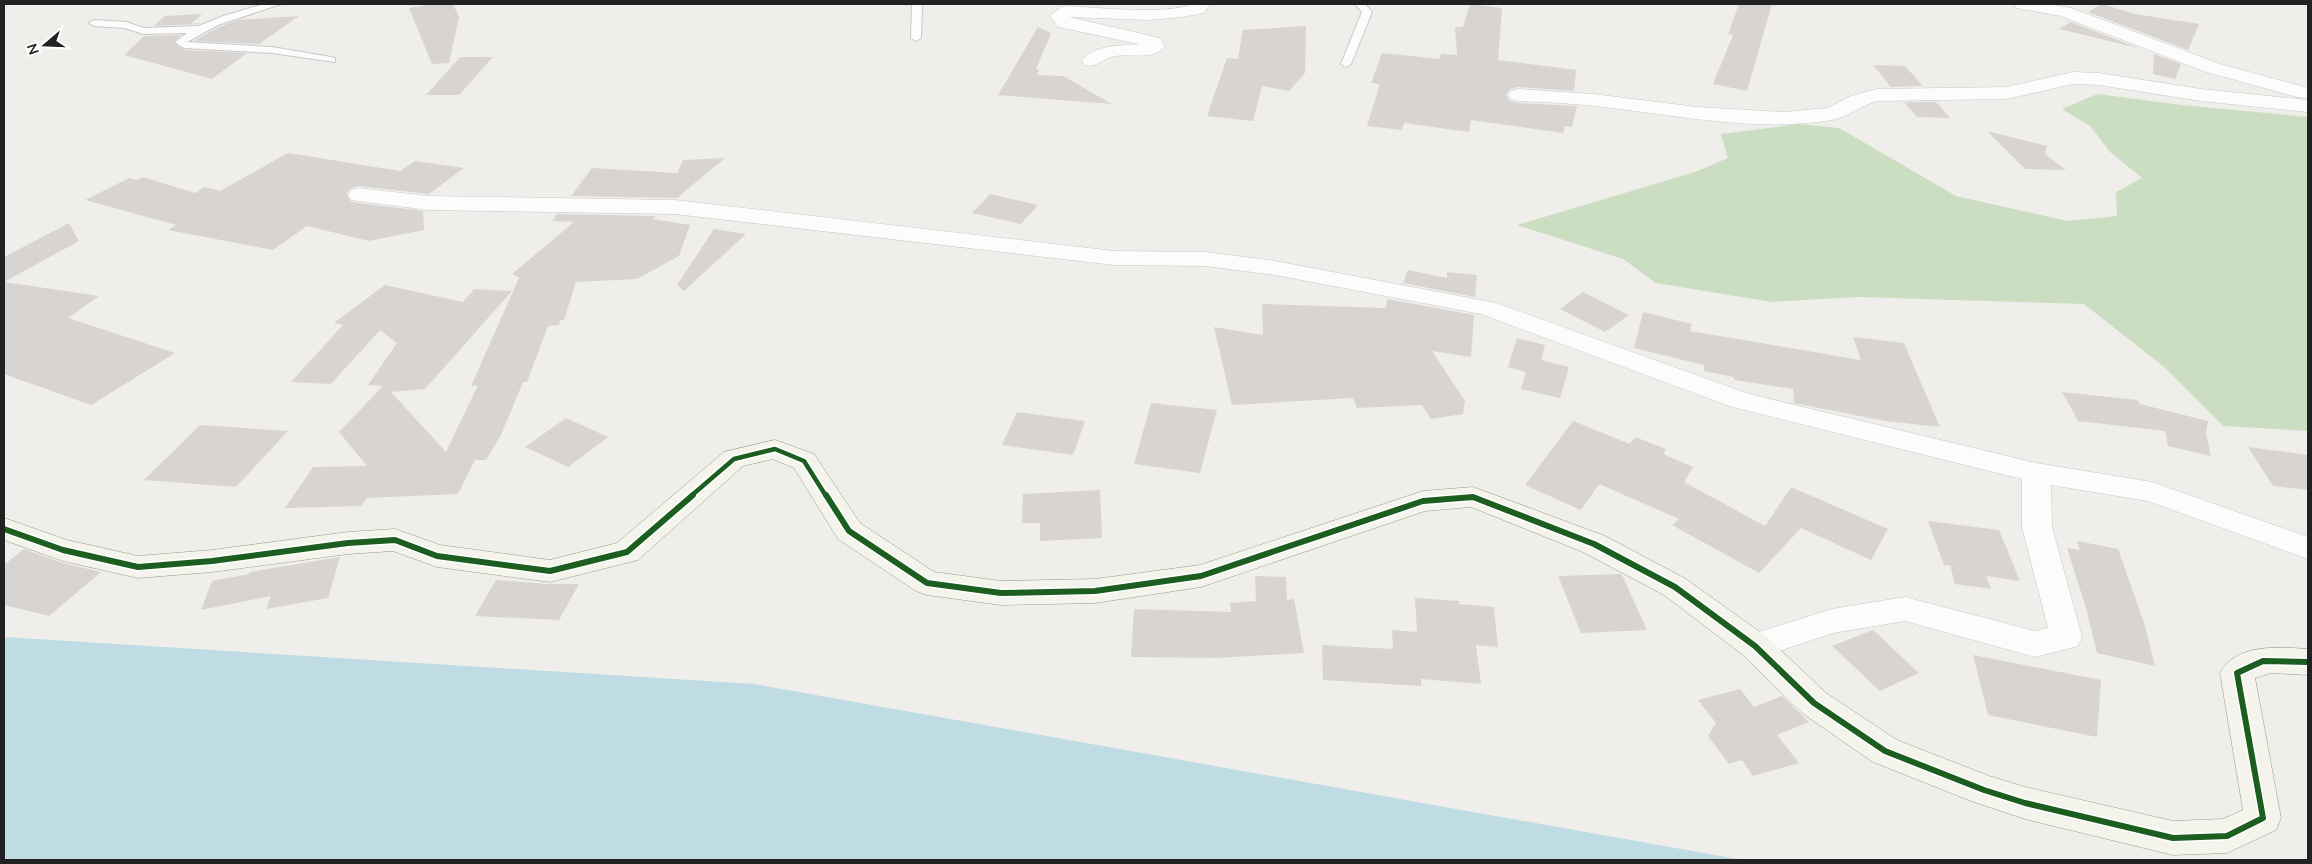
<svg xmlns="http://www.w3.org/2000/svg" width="2312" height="864" font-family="Mulish,sans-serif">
<rect width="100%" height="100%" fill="#f0eeeb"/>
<polygon fill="#cbdec1" points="2097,94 2182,105 2308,117 2308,431 2223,426 2164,367 2084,304 1859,297 1771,302 1656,283 1623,259 1517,225 1695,172 1728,158 1721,134 1799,124 1839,128 1956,196 2068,221 2117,216 2116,192 2142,178 2110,152 2090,126 2062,109"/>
<polygon fill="#bfdbe3" points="4,637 754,684 1743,860 4,860"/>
<g fill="#d7d4d2">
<polygon points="432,4 453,4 459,17 449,63 432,64 409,8"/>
<polygon points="1470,4 1502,8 1498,60 1576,70 1574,91 1518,87 1510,89 1506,95 1510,101 1518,103 1577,106 1572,127 1565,126 1563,133 1471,120 1469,132 1404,123 1402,130 1367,126 1380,84 1371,83 1382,53 1440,59 1441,54 1457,55 1455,27 1463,27"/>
<polygon points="1739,4 1772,4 1747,91 1713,84 1733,35 1728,34"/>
<polygon points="2102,4 2135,14 2199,24 2188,50 2088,12"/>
<polygon points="202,14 191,24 200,23 199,24 154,26 165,16"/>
<polygon points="299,16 259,44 194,41 219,27 238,20"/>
<polygon points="2071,22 2138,48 2059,29"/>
<polygon points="1306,26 1305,73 1289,91 1262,86 1253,121 1207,116 1227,58 1238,59 1243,30"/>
<polygon points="1038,27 1051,33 1036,69 1039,69 1037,75 1063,76 1112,104 998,95"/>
<polygon points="181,35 173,42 184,50 247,53 212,79 124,55 144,36"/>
<polygon points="2154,54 2181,64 2175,79 2153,74"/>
<polygon points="460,57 493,57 459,95 426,95"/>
<polygon points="1873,65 1905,66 1923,86 1891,87"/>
<polygon points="1904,102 1936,102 1950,118 1917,117"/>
<polygon points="1987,131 2047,146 2045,154 2066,170 2025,169"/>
<polygon points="288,153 400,171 415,161 464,168 429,194 359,186 351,188 346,194 351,202 423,211 424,230 369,241 307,226 273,250 168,230 176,225 85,200 129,178 137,180 143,177 195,193 205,187 220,191"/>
<polygon points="725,158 677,198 571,196 592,168 677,173 683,160"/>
<polygon points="990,194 1038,205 1021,224 972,213"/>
<polygon points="557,214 657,216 652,219 690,225 679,256 637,279 576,282 564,320 560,320 559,325 548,326 527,382 523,382 501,435 486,460 475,460 458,494 367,498 361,506 285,508 313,467 367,466 339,432 383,386 368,385 397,343 380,330 331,384 291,382 343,325 334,323 385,285 463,302 474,289 512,291 425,389 391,392 446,452 478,385 471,386 519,278 512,274 574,222 552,221"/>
<polygon points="69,223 79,241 4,282 99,296 68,318 175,353 91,405 4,374 4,257"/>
<polygon points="714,229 746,234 684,291 677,285"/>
<polygon points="1408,270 1447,278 1447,272 1477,275 1475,297 1403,283"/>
<polygon points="1583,292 1629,315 1605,332 1560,309"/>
<polygon points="1387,299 1474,315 1471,357 1432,351 1465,401 1463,414 1431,419 1422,405 1357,408 1353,398 1232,405 1214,327 1263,335 1262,304 1386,308"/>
<polygon points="1643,312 1692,324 1690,331 1861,360 1853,337 1904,343 1940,427 1885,421 1794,403 1793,389 1734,380 1734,377 1704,371 1704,365 1634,348"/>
<polygon points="1517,338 1545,345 1541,360 1569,367 1560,398 1521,389 1526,372 1508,367"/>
<polygon points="2062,392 2137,400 2140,404 2208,421 2206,433 2211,456 2168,446 2165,431 2078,421"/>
<polygon points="1151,403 1217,410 1200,473 1134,464"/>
<polygon points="1017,412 1085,421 1073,455 1002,445"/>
<polygon points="566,418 608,437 568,467 525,447"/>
<polygon points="1573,421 1630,444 1635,437 1666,449 1663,454 1693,467 1684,482 1765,526 1791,487 1888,529 1871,560 1801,528 1759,573 1672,525 1679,519 1599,484 1581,510 1525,485"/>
<polygon points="200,425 288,431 236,487 144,480"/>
<polygon points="2248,447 2308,455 2308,490 2273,486"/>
<polygon points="1100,490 1102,538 1040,541 1040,523 1022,523 1023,494"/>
<polygon points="1928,521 1999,530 2020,581 1986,576 1991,589 1955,584 1950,565 1944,565"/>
<polygon points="2077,541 2118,549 2144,623 2155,666 2097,653 2086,608 2067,548 2080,550"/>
<polygon points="24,549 63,563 101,572 49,616 4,605 4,565"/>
<polygon points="340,557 328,598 266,609 271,596 201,610 212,581 249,574 250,572"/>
<polygon points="1620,574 1622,575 1647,630 1581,633 1558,576"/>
<polygon points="1255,576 1286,577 1287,600 1294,599 1304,653 1215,658 1131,657 1134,609 1231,612 1230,603 1256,601"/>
<polygon points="496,580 550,584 579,584 559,620 475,616"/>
<polygon points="1415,598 1459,601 1459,604 1494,607 1498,647 1476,645 1481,684 1421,679 1421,686 1323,680 1322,645 1393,649 1392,630 1417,632"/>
<polygon points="1873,630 1919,673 1880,691 1832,646"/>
<polygon points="1973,655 2101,680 2097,737 1988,715"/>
<polygon points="1740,689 1754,707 1782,696 1809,722 1777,735 1799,763 1753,776 1742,760 1729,764 1708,736 1716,723 1698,700"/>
</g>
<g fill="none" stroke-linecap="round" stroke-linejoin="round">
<g stroke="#c9c8c7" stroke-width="2">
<g id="lane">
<polygon points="264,4 281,4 218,25 187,42 272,47 331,57 335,58 335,62 272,53 184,48 175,42 187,33 143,34 125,28 94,26 89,23 94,20 126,22 144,28 199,26 223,16"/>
<polygon points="912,4 922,4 921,38 916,41 911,38"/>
<polygon points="1196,4 1209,4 1204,7 1196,7"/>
<polygon points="1355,4 1365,4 1372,12 1351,64 1346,67 1341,64 1362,12"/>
</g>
</g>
<g stroke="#c9c8c7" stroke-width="1">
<g id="street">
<path d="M 1188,4 L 1209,5 L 1204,13 L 1182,17 L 1149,20 L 1069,17 L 1160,38 L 1165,46 C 1154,62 1127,52 1111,57 C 1100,61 1096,68 1084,65 L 1082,61 C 1094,44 1121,46 1139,44 L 1058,27 L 1050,16 L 1061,7 L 1067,6 C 1107,8 1149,14 1189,6 Z"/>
<polygon points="2014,4 2048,4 2071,8 2220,64 2308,88 2308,98 2297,97 2206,72 2061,16 2016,8"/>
<path d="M 2073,72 L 2099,73 L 2201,89 L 2308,100 L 2308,112 L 2201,101 L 2099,85 L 2073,84 L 2007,99 L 1877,101 C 1862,105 1848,117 1832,120 C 1757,133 1670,114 1594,106 C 1569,103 1543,102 1518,101 L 1511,99 L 1508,95 L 1511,91 L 1518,89 L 1593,94 L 1697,107 L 1784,112 L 1828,108 L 1851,96 L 1877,89 L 2007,87 Z"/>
<polygon points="359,188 428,196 675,200 1114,251 1205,252 1275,261 1496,303 1749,394 2036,463 2152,482 2308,537 2308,559 2148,501 2051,485 2052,527 2082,637 2078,646 2035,657 1905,621 1833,633 1755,659 1743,655 1739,646 1743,637 1832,609 1905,597 2035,631 2048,628 2022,527 2022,479 1732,407 1481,314 1275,275 1205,266 1114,265 675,214 428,210 351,200 348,195 351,190"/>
</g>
</g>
<g stroke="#999a82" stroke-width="1">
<path id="secondary" d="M 775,440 L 814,454 L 860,523 L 934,572 L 1001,581 L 1095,579 L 1200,565 L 1423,491 L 1473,487 L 1605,536 L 1686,579 L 1767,637 L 1826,693 L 1897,740 L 1989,776 L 2025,787 L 2173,821 L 2223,819 L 2243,810 L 2220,673 C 2236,643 2279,647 2308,649 L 2308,675 L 2271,673 L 2255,678 L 2281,818 L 2276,830 L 2227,853 L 2173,855 L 2025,819 L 1971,801 L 1873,762 L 1802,713 L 1743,655 L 1664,595 L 1583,552 L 1471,507 L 1425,511 L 1201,587 L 1095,603 L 1001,605 L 927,595 L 916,591 L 838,539 L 794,468 L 773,459 L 743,466 L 638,560 L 550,582 L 437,567 L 393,551 L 348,554 L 212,572 L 138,578 L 63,561 L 4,540 L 4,518 L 67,540 L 138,556 L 212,550 L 348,532 L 395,529 L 440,545 L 550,560 L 617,543 L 724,452 Z"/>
</g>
<use href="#lane" fill="#fdfcfc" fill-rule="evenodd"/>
<use href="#street" fill="#fdfcfc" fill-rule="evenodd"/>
<use href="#secondary" fill="#f4f4ed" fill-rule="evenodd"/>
<g stroke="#fff" stroke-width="8">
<polyline id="cycleway-far1" points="691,496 734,459 775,449 804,461 826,496"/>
</g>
<g stroke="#fff" stroke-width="9">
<g id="cycleway">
<polyline points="826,495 849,531 927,583 1001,593 1095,591 1201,576 1423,501 1473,497 1594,544 1675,587 1755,646 1814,703 1885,751 1984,790 2025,803 2173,838 2227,836 2263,818 2237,673 2263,661 2308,662"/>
<polyline points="4,529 63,550 138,567 212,561 348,543 395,540 437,556 550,571 627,552 693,495"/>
</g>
</g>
<use href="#cycleway-far1" stroke="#1b5e20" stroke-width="4.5"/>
<use href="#cycleway" stroke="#1b5e20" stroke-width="6"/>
</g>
<rect width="2312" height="864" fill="none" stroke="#222222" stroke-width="10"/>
<g transform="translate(45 45) rotate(251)" stroke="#ffffff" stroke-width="4" paint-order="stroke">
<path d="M0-4L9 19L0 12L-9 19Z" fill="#222222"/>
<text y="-8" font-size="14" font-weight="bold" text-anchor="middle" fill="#222222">N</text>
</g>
</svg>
